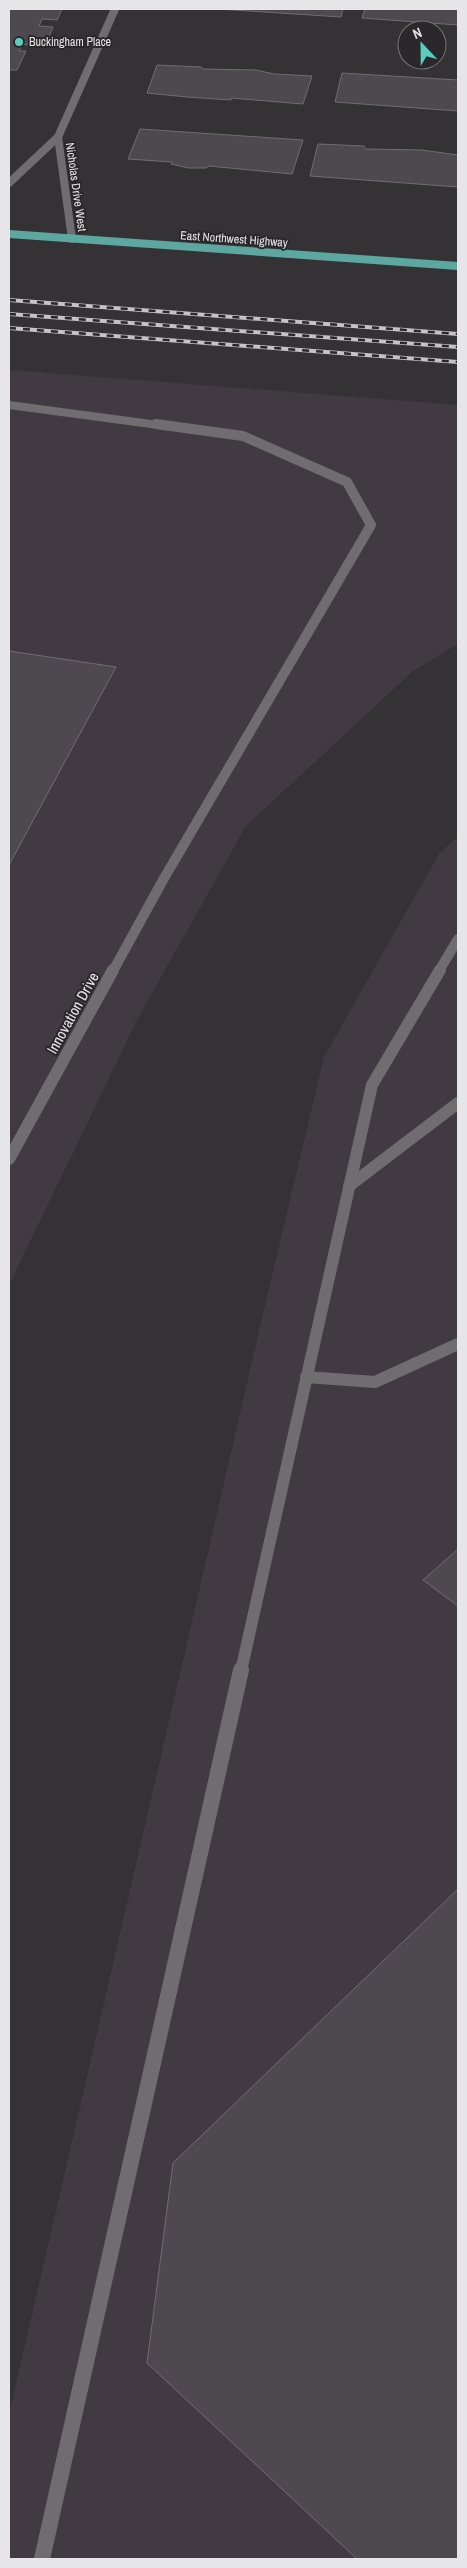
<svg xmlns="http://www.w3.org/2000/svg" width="467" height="2568" font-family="'Archivo Narrow',sans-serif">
<rect width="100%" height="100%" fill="#353236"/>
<g fill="#413a43">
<polygon points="9,370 458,405 458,644 413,671 246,826 138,1018 9,1285"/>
<polygon points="458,836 458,2559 9,2559 9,2414 266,1301 324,1057 439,854"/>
</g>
<g fill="#4d494e" stroke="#706d72">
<polygon points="9,9 62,9 57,20 42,19 39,26 53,27 48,39 30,38 27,45 22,44 19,51 26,51 17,70 10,70 9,72"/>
<polygon points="218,9 343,9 341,17"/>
<polygon points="365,9 458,9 458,25 362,18"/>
<polygon points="157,65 201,67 203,69 256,70 274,74 312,76 303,104 231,98 231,100 187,97 147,93"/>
<polygon points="342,73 458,80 458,111 335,102"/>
<polygon points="140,129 303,140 292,174 209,166 206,168 188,168 171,164 172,162 128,159"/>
<polygon points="318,144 364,146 366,149 422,150 458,155 458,187 310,176"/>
<polygon points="9,651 116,667 9,865"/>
<polygon points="458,1549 458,1606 423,1580"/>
<polygon points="458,1889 458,2559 357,2559 147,2363 173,2163"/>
</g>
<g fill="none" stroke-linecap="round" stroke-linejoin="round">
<polyline stroke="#706d71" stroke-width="8" points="9,405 166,426"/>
<polyline stroke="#706d71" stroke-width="10" points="113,971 163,880 371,525 347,482 243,436 156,424"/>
<g stroke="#706d71" stroke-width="12">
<polyline points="9,1159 113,970"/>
<polyline points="349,1186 458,1103"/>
<polyline points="306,1377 375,1382 458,1344"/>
</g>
<g stroke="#706d71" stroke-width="8">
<polyline points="58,137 72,239"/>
<polyline points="9,183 58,137 115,9"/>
</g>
<polyline stroke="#706d71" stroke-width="10" points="439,971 458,939"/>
<polyline stroke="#706d71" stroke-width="12" points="241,1671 372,1085 440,970"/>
<polyline stroke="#706d71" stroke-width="16" points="42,2559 241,1670"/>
<polyline stroke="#5ca79f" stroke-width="8" points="9,234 458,266"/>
<g stroke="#c4c3c5" stroke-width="4">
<g id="rail">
<polyline points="9,300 458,334"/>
<polyline points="9,314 458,347"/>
<polyline points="9,328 458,362"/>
</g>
</g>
<use href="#rail" stroke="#2b282c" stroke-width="2.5" stroke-dasharray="7" stroke-linecap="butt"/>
</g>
<circle fill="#59cebf" stroke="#2b282c" stroke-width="2" cx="19" cy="42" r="5"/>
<g text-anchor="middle" stroke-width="4" stroke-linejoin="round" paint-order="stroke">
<g font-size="12" fill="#e6e5e7" stroke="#2b282c" text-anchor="start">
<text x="29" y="46">Buckingham Place</text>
</g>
<g font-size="12" fill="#e6e5e7" stroke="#2b282c">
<text transform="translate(76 187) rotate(82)" y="4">Nicholas Drive West</text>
<text transform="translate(234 239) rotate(4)" y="4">East Northwest Highway</text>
</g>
<g font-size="15" fill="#e6e5e7" stroke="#2b282c">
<text transform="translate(73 1013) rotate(-61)" y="5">Innovation Drive</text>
</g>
</g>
<rect width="467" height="2568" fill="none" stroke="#e6e5e7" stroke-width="20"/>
<g transform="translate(422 45) rotate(338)"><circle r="24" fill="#2b282c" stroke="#767477"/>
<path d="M0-4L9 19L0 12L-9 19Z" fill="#59cebf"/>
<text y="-8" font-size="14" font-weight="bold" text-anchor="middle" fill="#e6e5e7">N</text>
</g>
</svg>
